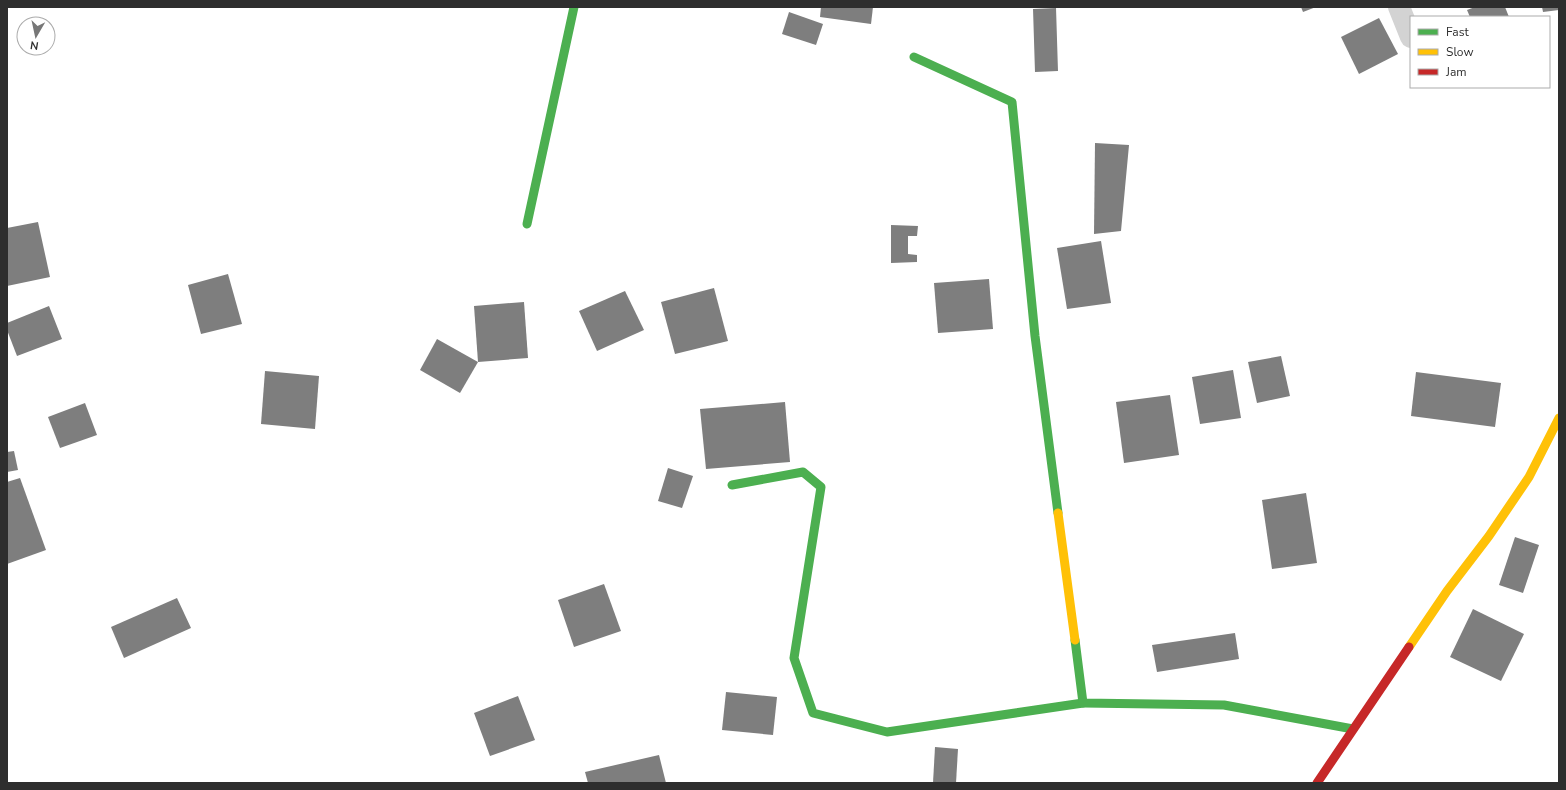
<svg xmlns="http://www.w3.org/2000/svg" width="1566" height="790" font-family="'Nunito Sans',sans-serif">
<rect width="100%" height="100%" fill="#fff"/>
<g fill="#7e7e7e">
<polygon points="821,7 873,7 871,24 820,17"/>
<polygon points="1301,7 1316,7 1303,12"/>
<polygon points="1475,7 1505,7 1509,17 1470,17 1467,10"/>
<polygon points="1542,7 1559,7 1559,10 1543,12"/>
<polygon points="1056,8 1058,71 1035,72 1033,9"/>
<polygon points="789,12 823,24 816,45 782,34"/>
<polygon points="1379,18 1398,54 1359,74 1341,37"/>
<polygon points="1095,143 1129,145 1121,231 1094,234"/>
<polygon points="38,222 50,277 7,286 7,228"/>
<polygon points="891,225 918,226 917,236 908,236 908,254 917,255 917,262 891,263"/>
<polygon points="1101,241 1111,303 1067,309 1057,248"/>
<polygon points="228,274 242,324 201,334 188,285"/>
<polygon points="989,279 993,329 938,333 934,283"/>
<polygon points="714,288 728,341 675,354 661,302"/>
<polygon points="625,291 644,330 597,351 579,311"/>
<polygon points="524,302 528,358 478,362 474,306"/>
<polygon points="49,306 62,339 17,356 7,330 7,323"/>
<polygon points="437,339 478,362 460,393 420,370"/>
<polygon points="1281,356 1290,396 1257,403 1248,362"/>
<polygon points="1233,370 1241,418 1200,424 1192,377"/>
<polygon points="265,371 319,376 315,429 261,424"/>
<polygon points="1416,372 1501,383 1495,427 1411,416"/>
<polygon points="1170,395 1179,455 1124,463 1116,402"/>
<polygon points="785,402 790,462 706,469 700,409"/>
<polygon points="85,403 97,435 60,448 48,417"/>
<polygon points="14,451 18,470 7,472 7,452"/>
<polygon points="668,468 693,476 682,508 658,501"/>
<polygon points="20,478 46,550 7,564 7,482"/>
<polygon points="1306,493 1317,563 1272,569 1262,500"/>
<polygon points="1515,537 1539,545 1523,593 1499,585"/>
<polygon points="604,584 621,631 574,647 558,600"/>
<polygon points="177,598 191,628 124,658 111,627"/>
<polygon points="1473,609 1524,634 1501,681 1450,657"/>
<polygon points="1235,633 1239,659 1157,672 1152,645"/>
<polygon points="726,692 777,697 773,735 722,730"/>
<polygon points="518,696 535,740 490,756 474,713"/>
<polygon points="935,747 958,749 956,783 933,783"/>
<polygon points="659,755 666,783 588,783 585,772"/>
</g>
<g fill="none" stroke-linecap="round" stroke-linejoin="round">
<polyline stroke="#d3d3d3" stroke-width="22" points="1399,7 1411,37"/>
<g stroke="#4caf50" stroke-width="9">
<polyline points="914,57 1012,102 1035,336 1058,513"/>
<polyline points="527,224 574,7"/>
<polyline points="732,485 803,472 821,487 794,658 813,713 887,732 1083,703"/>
<polyline points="1075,640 1083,703 1224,705 1353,729"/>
</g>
<g stroke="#ffc107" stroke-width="9">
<polyline points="1058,513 1075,640"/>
<polyline points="1409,647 1447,591 1489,536 1529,477 1559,418"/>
</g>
<polyline stroke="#c62828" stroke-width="9" points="1317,783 1409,647"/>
</g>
<rect width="1566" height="790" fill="none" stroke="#2e2e2e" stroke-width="16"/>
<rect x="1410" y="16" width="140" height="72" fill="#ffffff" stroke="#ababab"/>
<rect x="1418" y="29" width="20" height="6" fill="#4caf50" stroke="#ababab"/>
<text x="1446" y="36" font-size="12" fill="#2e2e2e">Fast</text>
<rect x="1418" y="49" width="20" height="6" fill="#ffc107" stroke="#ababab"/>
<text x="1446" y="56" font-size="12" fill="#2e2e2e">Slow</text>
<rect x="1418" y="69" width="20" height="6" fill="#c62828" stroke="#ababab"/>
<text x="1446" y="76" font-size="12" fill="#2e2e2e">Jam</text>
<g transform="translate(36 36) rotate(189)"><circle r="19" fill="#ffffff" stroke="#ababab"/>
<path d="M0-3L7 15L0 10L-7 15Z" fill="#777777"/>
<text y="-6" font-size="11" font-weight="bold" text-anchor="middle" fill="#2e2e2e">N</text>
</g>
</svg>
